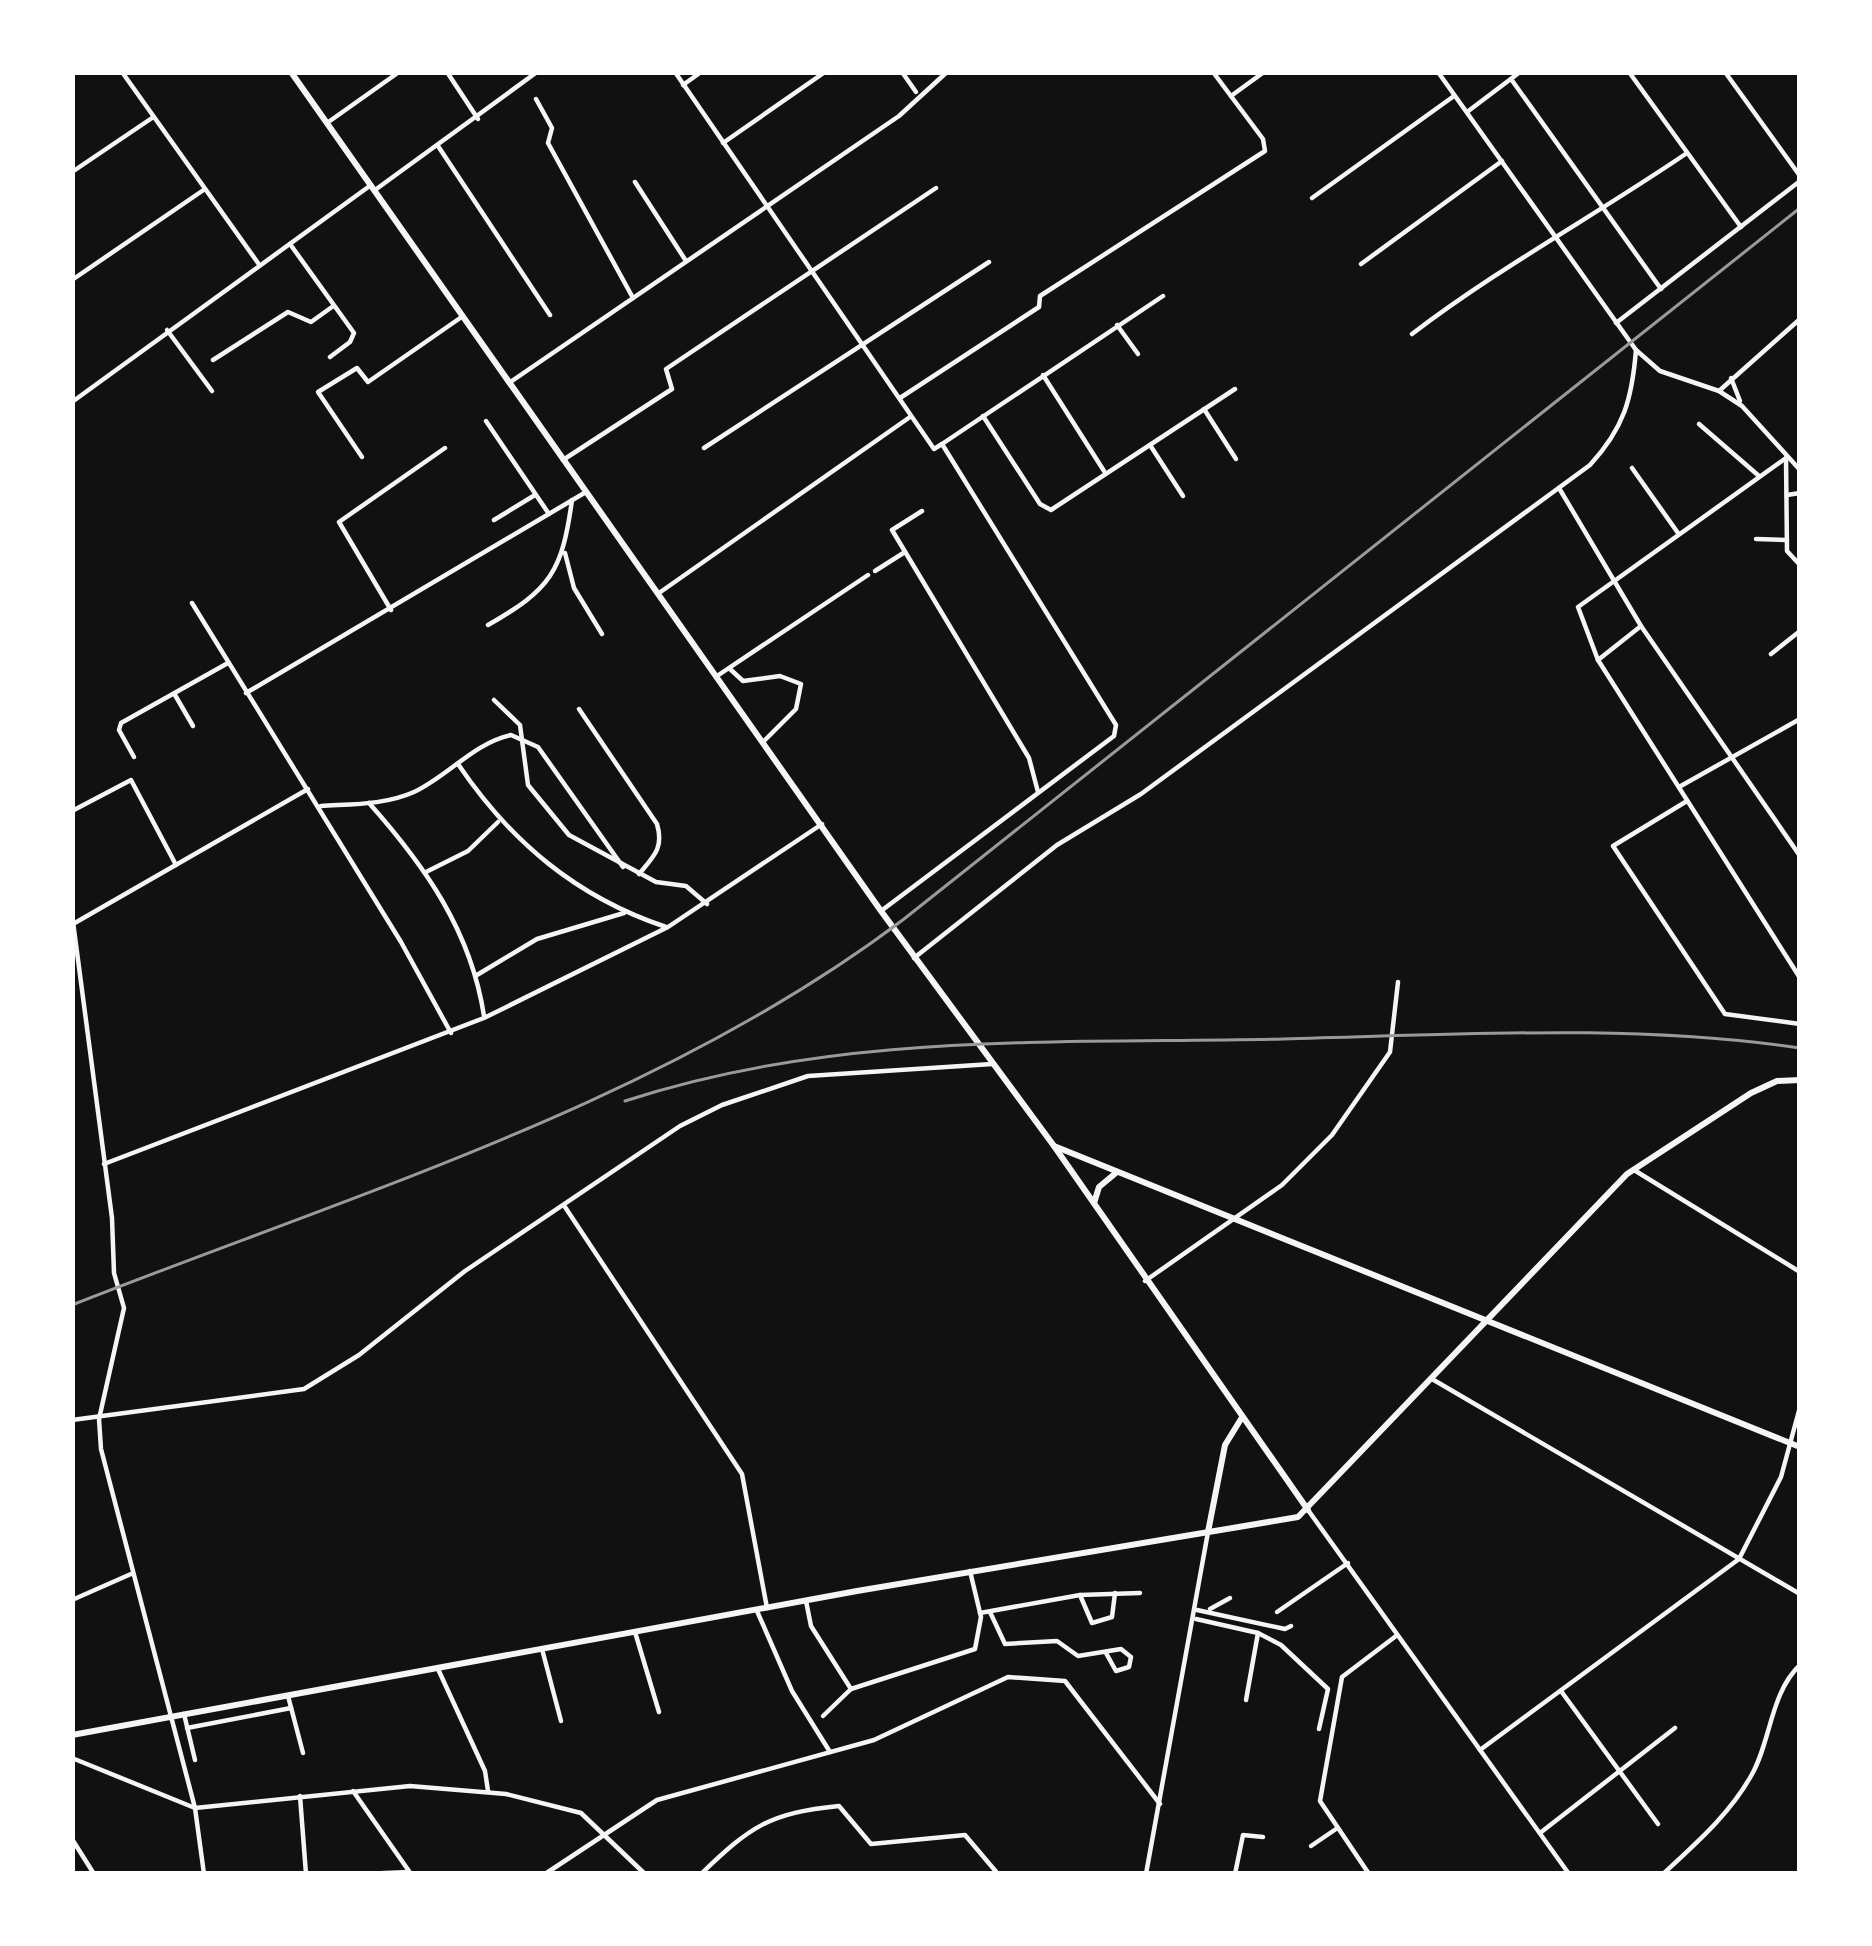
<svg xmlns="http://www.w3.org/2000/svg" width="1872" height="1946" font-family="'PT Sans Narrow',sans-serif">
<rect width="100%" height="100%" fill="#111"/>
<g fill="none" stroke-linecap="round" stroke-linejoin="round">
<g stroke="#f5f5f5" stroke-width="4.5">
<polyline points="122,72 258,263"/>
<polyline points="447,72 478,119"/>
<polyline points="675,72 934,449 942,444"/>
<polyline points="902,72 916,92"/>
<polyline points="1438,72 1636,350"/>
<polyline points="1629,72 1741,227"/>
<polyline points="1725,72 1800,176"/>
<polyline points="1511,79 1661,289"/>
<polyline points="683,85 701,72"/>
<polyline points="1231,96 1264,72"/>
<polyline points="536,99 552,128 548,143 633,298"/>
<polyline points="1467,112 1520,72"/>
<polyline points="723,143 825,72"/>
<polyline points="438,146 550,315"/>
<polyline points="72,172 152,118"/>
<polyline points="635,182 686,261"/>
<polyline points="1312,198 1454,96"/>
<polyline points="290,244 354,333 350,342 330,357"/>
<polyline points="1361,264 1502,161"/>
<polyline points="72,280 205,189"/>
<polyline points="1616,323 1800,181"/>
<polyline points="1117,325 1138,354"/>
<polyline points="167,330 212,391"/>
<path d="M 1412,334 C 1500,267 1596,215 1687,153"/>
<polyline points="213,360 288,312 311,322 332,307"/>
<polyline points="1043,375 1104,471"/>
<polyline points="1731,378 1740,401"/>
<polyline points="509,383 899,116 947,72"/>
<polyline points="1719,391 1742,406 1800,470"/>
<polyline points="900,398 1039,307 1040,296 1265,151 1263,139 1213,72"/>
<polyline points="72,402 371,185"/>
<polyline points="1204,409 1236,459"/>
<polyline points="983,416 1040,504 1051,510 1235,389"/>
<polyline points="486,421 549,514"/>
<polyline points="1699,424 1759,476"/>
<polyline points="942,444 1163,296"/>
<polyline points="1150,445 1183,496"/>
<polyline points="704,448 989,262"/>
<polyline points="362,457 318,392 357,368 368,382 463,316"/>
<polyline points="1786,458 1578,607 1598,660 1800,978"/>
<polyline points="1786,458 1787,551 1800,565"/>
<polyline points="563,460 672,389 666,369 936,188"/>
<polyline points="1632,468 1678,533"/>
<polyline points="1559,488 1641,626 1598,660"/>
<polyline points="1787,495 1800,493"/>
<polyline points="922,511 892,530 1029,758 1038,792"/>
<polyline points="494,520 535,495"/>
<polyline points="1756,539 1787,540"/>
<polyline points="565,553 574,588 602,634"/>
<polyline points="875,571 905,552"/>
<polyline points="659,593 910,417"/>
<polyline points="192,603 401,942 451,1033"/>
<polyline points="391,610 339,522 445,448"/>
<path d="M 488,625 C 551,589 562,572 572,500"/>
<polyline points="1641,626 1800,856"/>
<polyline points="1771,654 1800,631"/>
<polyline points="730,669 743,681 780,676 801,684 796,709 764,741"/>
<polyline points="717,676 868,575"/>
<polyline points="246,693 586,492"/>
<polyline points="175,695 193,726"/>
<polyline points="494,700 520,725 528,785 569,835 656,882 686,886 707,904"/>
<path d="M 579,709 L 657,824 C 664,848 654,856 639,874"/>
<polyline points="134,757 119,730 121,723 228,663"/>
<path d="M 458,764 C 510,841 576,897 666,927"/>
<polyline points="1679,787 1800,719"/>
<polyline points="1687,801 1613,846 1725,1014 1800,1024"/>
<path d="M 369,803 C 425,866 471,931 484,1016"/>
<path d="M 321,806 C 352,804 385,805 414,792 C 448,776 474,743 511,735 L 538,747 L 623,867"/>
<polyline points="72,811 131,780 176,865"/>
<polyline points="426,872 468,851 498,822"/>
<polyline points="881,911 1114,736 1116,725 942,444"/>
<polyline points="72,914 112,1218 114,1273 124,1308 99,1419 101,1449 195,1808 204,1874"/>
<polyline points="73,924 308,789"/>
<polyline points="477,975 537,939 624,913"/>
<polyline points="104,1164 484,1018 668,927 822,824"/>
<polyline points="1634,1170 1800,1272"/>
<polyline points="565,1207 742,1474 767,1608"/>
<polyline points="1145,1281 1282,1185 1332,1135 1390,1052 1398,982"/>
<polyline points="1432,1379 1800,1594"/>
<polyline points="72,1420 304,1389 359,1355 465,1271 680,1126 722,1105 808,1076 992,1064"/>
<polyline points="1080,1595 1092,1623 1112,1617 1115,1593"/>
<polyline points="72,1600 131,1574"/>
<polyline points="806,1601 811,1626 851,1689 975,1649 981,1617 970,1571"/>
<polyline points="1210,1609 1230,1598"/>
<polyline points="1197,1610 1285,1629 1291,1626"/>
<polyline points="757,1611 792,1691 830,1752"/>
<polyline points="990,1612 1005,1644 1057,1641 1078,1656 1121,1649 1131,1657 1129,1667 1116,1671 1106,1653"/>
<polyline points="1277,1612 1348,1563"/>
<polyline points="980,1613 1080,1595 1140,1593"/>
<polyline points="1196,1619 1258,1633 1246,1700"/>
<polyline points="635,1632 659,1712"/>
<polyline points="1258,1633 1281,1645 1328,1689 1319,1729"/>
<polyline points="542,1649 561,1721"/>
<polyline points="438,1669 485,1771 488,1791"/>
<polyline points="1561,1691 1658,1824"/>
<polyline points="288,1696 303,1753"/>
<polyline points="184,1714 195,1760"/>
<polyline points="823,1716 851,1689"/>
<polyline points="187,1728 291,1708"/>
<polyline points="1480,1750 1739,1559 1781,1477 1800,1407"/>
<polyline points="72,1758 195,1808 410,1786 506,1794 581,1813 645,1874"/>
<polyline points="353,1791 411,1874"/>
<polyline points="300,1796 306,1874"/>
<polyline points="1540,1833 1675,1728"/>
<polyline points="72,1839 94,1874"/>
<polyline points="1311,1846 1336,1829"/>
<polyline points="362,1874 409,1872"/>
<polyline points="545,1874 657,1800 874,1740 1008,1677 1065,1681 1160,1804"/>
<path d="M 701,1874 C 751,1826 769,1813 839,1806 L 871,1844 L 965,1835 L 998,1874"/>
<polyline points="1146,1874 1208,1532"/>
<polyline points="1235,1874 1243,1835 1263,1837"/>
<polyline points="1369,1874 1320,1801 1342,1677 1396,1636"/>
<path d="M 1663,1874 C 1695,1844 1729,1815 1751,1776 C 1771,1742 1770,1693 1800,1665"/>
</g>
<g stroke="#f5f5f5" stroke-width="4.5">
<polyline points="327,123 399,72"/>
<polyline points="375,190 537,72"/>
<polyline points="1636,350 1660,371 1719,391 1800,319"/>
<path d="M 914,958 L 1057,845 L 1141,794 L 1590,465 C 1624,428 1632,399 1636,350"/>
<polyline points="1308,1510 1569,1874"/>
</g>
<g stroke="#f5f5f5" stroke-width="6">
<polyline points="1054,1146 1308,1510"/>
<polyline points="1094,1203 1099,1187 1117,1172"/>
<polyline points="1208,1532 1225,1445 1241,1419"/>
<polyline points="72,1735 857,1591 1298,1517 1627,1174 1751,1093 1777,1081 1800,1080"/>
</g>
<polyline stroke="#f5f5f5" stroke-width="6" points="291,72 881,911 1054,1146 1800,1447"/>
<g stroke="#9a9a9a" stroke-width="3">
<path d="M 625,1101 C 838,1031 1061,1044 1283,1039 C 1455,1035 1629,1023 1800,1048"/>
<path d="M 72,1305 C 353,1194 661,1103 904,919 L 1800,208"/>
</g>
</g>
<rect width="1872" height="1946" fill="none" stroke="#ffffff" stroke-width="150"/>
</svg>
